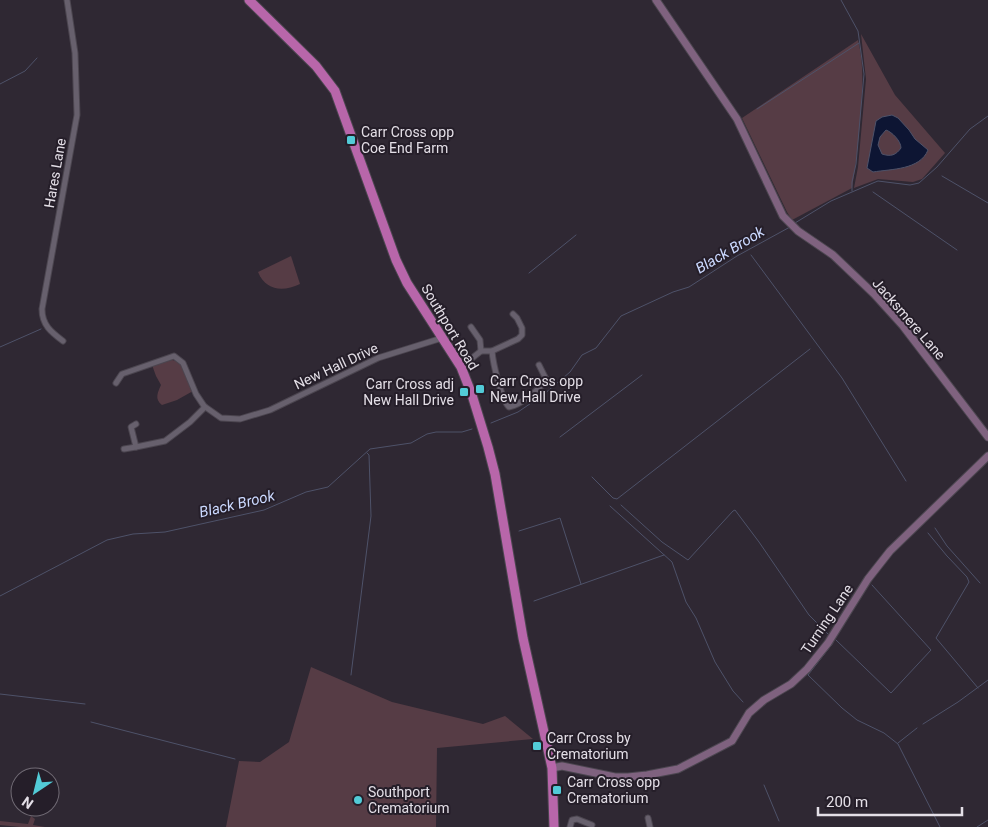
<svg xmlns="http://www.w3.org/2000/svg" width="988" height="827" font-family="Roboto,sans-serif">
<rect width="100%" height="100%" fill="#2f2833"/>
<g fill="#563c45">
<polygon points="861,34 895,95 945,153 922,179 913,182 878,179 854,188 858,167 866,79"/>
<path d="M 858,40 C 865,68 862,94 860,122 C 858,144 856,166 852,188 L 792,220 L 787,212 L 742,118 Z"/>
<path d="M 291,256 L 300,284 C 283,292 266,291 258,272 Z"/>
<path d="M 172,360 C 185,362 188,380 193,391 L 177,400 L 162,405 C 154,399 158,392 161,385 L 156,376 L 152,365 Z"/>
<polygon points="311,667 392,702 483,724 505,716 533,739 437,748 436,827 226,827 239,761 260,762 289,742"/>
<polygon points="31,816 35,819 33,825 45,827 20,827 0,825 0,821 28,824"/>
</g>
<path fill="#0d1533" stroke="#4e5269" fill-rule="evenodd" d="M 892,115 L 898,118 L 909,130 L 915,139 L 928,150 C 920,170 891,169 873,172 L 867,168 L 876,121 L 882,117 ZM 886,130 C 892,132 901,141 901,148 C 896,155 891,157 882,154 L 878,145 L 880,137 Z"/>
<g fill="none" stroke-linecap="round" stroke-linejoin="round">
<g stroke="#4e5269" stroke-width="1">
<polyline points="841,0 858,31 864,74 856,164 852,182 852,191"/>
<polyline points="0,84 25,71 37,58"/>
<polyline points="757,109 859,43"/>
<polyline points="942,176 988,203"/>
<polyline points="873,192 957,250"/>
<polyline points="795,223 831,201 873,183 878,181 910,185 919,183 937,167 970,129 988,116"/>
<polyline points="751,255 842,378 906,481"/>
<polyline points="529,273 576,235"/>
<polyline points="0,347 41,329"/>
<polyline points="491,423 518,412 543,395 570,372 582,355 596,348 621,316 673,292 689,287 737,256 790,227"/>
<polyline points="560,437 642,375"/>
<polyline points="592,477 613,498 617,499 810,349"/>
<polyline points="621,505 662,542 688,560 733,511 735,510 759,542 809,615 828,634"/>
<polyline points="610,506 672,562 686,602 696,618 715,662 733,691 743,702"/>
<polyline points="935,528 947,546 980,583"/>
<polyline points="519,531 560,518 581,584"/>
<polyline points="928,533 947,556 967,577 969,582 936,638 978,688"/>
<polyline points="0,596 107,540 133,534 165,532 264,510 306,492 328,487 370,449 411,443 427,434 436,432 462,432 472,429"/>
<polyline points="534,601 664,555"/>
<polyline points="836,640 891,693 931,650 872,585"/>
<polyline points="833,643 808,675 842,708 857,720 884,733 898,744 940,827"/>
<polyline points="351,675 371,516 369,455 367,453"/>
<polyline points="0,694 85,704"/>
<polyline points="91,722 235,759"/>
<polyline points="923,724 958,702 988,680"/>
<polyline points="898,743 917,728"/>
<polyline points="764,785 779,821"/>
<polyline points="977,827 988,820"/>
</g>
<g stroke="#4c4650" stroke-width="7">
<g id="street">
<polyline points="471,327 480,340 481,351"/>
<path d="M 63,341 C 51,332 42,325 42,309 L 77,115 L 75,53 L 67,0"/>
<path d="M 492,351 C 493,363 501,399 509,407 C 519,406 542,388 546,379 L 539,365"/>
<polyline points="461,367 481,351 492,351 518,339 522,335 522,328 517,318 513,314"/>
<polyline points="116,383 122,374 174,356 183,363 196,394 204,406 221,418 240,419 270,410 378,358 442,338"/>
<polyline points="136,424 131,427 136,447 165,441 190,422 205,407"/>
<polyline points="124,449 136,447"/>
<polyline points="648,818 650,827"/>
<polyline points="570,827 572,820 577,819 592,825"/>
</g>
</g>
<g stroke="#4c4650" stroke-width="9">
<g id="secondary">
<polyline points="656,0 737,119 783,216 798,231 833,255 874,294 903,326 988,437"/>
<polyline points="552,768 562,766 615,777 628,777 647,775 678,769 732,741 749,713 764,700 791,684 807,669 828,643 868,579 890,551 988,456"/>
</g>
</g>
<g stroke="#4c4650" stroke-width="11">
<polyline id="highway" points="249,0 316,66 335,91 396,260 407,283 461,367 472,395 488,447 495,474 523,638 552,768 554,827"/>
</g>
<use href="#street" stroke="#67606d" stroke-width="5"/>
<use href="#secondary" stroke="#7f627f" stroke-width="7"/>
<use href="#highway" stroke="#b866aa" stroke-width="9"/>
</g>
<g fill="#52cbd7" stroke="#251e29" stroke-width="2">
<rect x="346" y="135" width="10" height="10" rx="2.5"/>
<rect x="475" y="384" width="10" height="10" rx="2.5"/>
<rect x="459" y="387" width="10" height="10" rx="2.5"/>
<rect x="532" y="741" width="10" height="10" rx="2.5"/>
<rect x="552" y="785" width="10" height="10" rx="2.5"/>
<circle cx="358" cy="800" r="5"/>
</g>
<g text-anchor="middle" stroke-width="4" stroke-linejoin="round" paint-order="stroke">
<g font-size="14" fill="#e4dfe7" stroke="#251e29" text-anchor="start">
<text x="361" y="137">Carr Cross opp<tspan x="361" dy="16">Coe End Farm</tspan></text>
<text x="490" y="386">Carr Cross opp<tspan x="490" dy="16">New Hall Drive</tspan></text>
<text x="454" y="389" text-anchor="end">Carr Cross adj<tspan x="454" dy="16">New Hall Drive</tspan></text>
<text x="547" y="743">Carr Cross by<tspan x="547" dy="16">Crematorium</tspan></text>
<text x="567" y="787">Carr Cross opp<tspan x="567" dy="16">Crematorium</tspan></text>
<text x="368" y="797">Southport<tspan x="368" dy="16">Crematorium</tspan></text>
</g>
<g font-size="14" fill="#e4dfe7" stroke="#251e29">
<text transform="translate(55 173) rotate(-80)" y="5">Hares Lane</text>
<text transform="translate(909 319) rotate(49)" y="5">Jacksmere Lane</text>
<text transform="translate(450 327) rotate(59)" y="5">Southport Road</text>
<text transform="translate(336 366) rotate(-25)" y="5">New Hall Drive</text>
<text transform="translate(827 619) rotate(-56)" y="5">Turning Lane</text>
</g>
<g font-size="15" font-style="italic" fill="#cbd9ff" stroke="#251e29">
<text transform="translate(730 250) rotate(-31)" y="5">Black Brook</text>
<text transform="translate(237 504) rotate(-13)" y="5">Black Brook</text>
</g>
</g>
<g transform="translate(35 792) rotate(215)"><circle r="24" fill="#251e29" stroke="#716b75"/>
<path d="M0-4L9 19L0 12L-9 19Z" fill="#52cbd7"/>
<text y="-8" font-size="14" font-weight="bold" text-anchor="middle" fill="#e4dfe7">N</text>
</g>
<path d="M818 807v8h144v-8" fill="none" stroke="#e4dfe7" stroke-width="2.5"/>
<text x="826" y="807" font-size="15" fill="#e4dfe7" stroke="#251e29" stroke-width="4" paint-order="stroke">200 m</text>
</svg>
